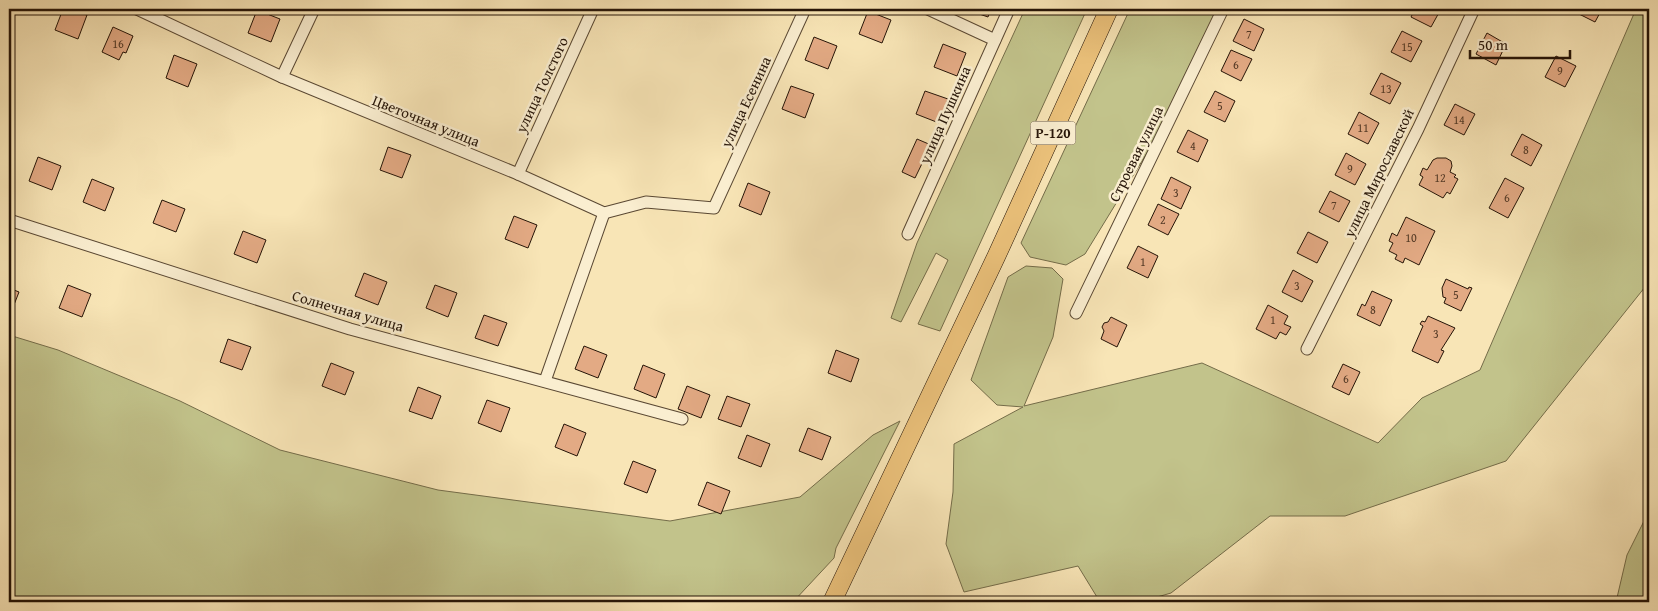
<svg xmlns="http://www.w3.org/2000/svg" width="1658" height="611" font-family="'Gentium Book Plus',serif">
<rect width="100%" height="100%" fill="#f8e5b6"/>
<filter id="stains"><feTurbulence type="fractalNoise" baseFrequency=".004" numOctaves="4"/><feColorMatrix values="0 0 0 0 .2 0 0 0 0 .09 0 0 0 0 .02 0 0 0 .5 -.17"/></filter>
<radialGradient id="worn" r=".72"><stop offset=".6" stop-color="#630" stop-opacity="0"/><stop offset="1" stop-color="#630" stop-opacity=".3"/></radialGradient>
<g fill="#c2c38b" stroke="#746c49">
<polygon points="1025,9 1087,9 940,331 918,324 948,260 936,253 901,322 891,318 917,243"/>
<polygon points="1130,9 1220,9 1158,135 1085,254 1066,265 1030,257 1021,243"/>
<polygon points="1636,9 1649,9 1649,282 1506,461 1345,516 1270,516 1171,593 1140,602 1100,602 1078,566 964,592 946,544 953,492 954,444 1023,407 997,405 971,380 1008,277 1026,266 1052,268 1063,279 1053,337 1024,406 1202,363 1378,443 1422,398 1480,370"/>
<polygon points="9,335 58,350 180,401 280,450 438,490 670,521 800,497 873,435 900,421 836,548 834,558 793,602 9,602"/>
<polygon points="1649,511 1649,602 1616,602 1627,555"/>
</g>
<g fill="#e3aa84" stroke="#251407">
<polygon points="63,9 87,15 78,39 55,30"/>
<polygon points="965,9 991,9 988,17"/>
<polygon points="1415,9 1441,9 1431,27 1411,17"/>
<polygon points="1577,9 1602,9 1595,22 1575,12"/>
<polygon points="257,10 280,19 271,42 248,33"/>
<polygon points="868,11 891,20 882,43 859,34"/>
<polygon points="1244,19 1264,29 1254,51 1233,41"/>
<polygon points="113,27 133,36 126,53 123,52 119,60 102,52"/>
<polygon points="1402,31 1422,41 1411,62 1391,52"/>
<polygon points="1487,33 1506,44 1496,65 1476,54"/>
<polygon points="814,37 837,46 828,69 805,60"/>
<polygon points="943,44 966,53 957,76 934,67"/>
<polygon points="1231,50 1252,59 1241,81 1221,71"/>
<polygon points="174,55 197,64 188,87 166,78"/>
<polygon points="1556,56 1576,66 1565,87 1545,77"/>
<polygon points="1381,73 1401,83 1390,104 1370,94"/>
<polygon points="791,86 814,94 805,118 782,109"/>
<polygon points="925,91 948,99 939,123 916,114"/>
<polygon points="1215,91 1235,101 1225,122 1204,112"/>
<polygon points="1455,104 1475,114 1464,135 1444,125"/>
<polygon points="1359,112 1379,123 1368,144 1348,134"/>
<polygon points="1188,130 1208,140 1198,162 1177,152"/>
<polygon points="1522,134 1542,145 1531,166 1511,155"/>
<polygon points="917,139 931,145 915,178 902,172"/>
<polygon points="388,147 411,155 402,178 380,170"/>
<polygon points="1346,153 1366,164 1355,185 1335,175"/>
<polygon points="38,157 61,166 52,190 29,181"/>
<polygon points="1437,158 1446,158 1451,161 1452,166 1450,172 1456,175 1454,177 1458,179 1450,194 1447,192 1443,198 1419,185 1423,177 1420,175 1423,168 1427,170 1433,160"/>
<polygon points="1171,177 1191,187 1181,209 1161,199"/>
<polygon points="1505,178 1524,188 1508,218 1489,208"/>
<polygon points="92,179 114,188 105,211 83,202"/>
<polygon points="748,183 770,192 761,215 739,206"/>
<polygon points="1330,191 1350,201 1339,222 1319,212"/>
<polygon points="162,200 185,209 176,232 153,223"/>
<polygon points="1158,204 1179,214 1168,235 1148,225"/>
<polygon points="514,216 537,225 528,248 505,239"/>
<polygon points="1406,217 1435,231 1419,265 1405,258 1403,263 1395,259 1397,255 1389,251 1393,243 1389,241 1392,233 1397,236"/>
<polygon points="243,231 266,240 257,263 234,254"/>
<polygon points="1308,232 1328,242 1317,263 1297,253"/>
<polygon points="1138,246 1158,256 1148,278 1127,268"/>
<polygon points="1293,270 1313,281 1302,302 1282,292"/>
<polygon points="364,273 387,282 378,305 355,296"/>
<polygon points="1446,279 1468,289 1469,287 1472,288 1461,311 1444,303 1446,298 1443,297 1442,288"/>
<polygon points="68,285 91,294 82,317 59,308"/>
<polygon points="435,285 457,293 448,317 426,308"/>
<polygon points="9,288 19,292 10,315 9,314"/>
<polygon points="1372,291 1392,300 1380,326 1357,315 1362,304 1365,306"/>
<polygon points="1268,305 1288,316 1284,324 1291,327 1286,335 1280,332 1276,339 1256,329"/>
<polygon points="484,315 507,323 498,346 475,338"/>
<polygon points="1428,316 1455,328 1441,350 1444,351 1438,363 1412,351 1423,326 1420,324 1422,321 1425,322"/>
<polygon points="1111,317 1127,325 1117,347 1101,339 1104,331 1102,327 1104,323 1108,322"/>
<polygon points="228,339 251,347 242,370 220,362"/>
<polygon points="584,346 607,355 598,378 575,369"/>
<polygon points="836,350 859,359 851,382 828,373"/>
<polygon points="331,363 354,372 345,395 322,386"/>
<polygon points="1343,364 1360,372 1349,395 1332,387"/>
<polygon points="643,365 665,374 656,398 634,389"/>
<polygon points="687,386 710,395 701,418 678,409"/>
<polygon points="418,387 441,396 432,419 409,411"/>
<polygon points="727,396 750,404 741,427 718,419"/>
<polygon points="487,400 510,408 501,432 478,423"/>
<polygon points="564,424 586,433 577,456 555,447"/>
<polygon points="808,428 831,437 822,460 799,451"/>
<polygon points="747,435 770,444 761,467 738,458"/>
<polygon points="633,461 656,470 647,493 624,484"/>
<polygon points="707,482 730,491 721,514 698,505"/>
</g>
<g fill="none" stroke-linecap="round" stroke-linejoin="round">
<g stroke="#5a4833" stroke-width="13">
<g id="street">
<polyline points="137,9 282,77 518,174 604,213 646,202 714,208 805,9"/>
<polyline points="928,9 995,40"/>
<polyline points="282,77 314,9"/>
<polyline points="518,174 593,9"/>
<polyline points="9,220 350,329 682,419"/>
<polyline points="908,234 1009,9"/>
<polyline points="1076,313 1223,9"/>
<polyline points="1307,349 1418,129 1474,9"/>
<polyline points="545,381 604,213"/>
</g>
</g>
<g stroke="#251407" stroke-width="19">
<polyline id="primary" points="832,602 996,257 1109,9"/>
</g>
<use href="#street" stroke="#faeed0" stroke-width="11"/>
<use href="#primary" stroke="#ecc27b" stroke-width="18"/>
</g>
<g text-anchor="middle" stroke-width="5" stroke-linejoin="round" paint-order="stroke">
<g font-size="12" fill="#543a26">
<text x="1249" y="39">7</text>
<text x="118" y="48">16</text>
<text x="1407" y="51">15</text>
<text x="1236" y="69">6</text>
<text x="1560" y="75">9</text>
<text x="1386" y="93">13</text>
<text x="1220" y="110">5</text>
<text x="1459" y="124">14</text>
<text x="1363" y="132">11</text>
<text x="1193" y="150">4</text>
<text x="1526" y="154">8</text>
<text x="1350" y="173">9</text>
<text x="1440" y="182">12</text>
<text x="1176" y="197">3</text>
<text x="1507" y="202">6</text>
<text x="1334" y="210">7</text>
<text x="1163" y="224">2</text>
<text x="1411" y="242">10</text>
<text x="1143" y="266">1</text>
<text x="1297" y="290">3</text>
<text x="1456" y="299">5</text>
<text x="1373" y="314">8</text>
<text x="1273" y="324">1</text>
<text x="1436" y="338">3</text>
<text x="1346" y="383">6</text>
</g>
<rect fill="#faeed0" stroke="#655543" stroke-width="1" x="1030.5" y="121.5" width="45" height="23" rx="4"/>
<g font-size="14" font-weight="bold" fill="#251407">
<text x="1053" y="138">Р-120</text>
</g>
<g font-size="15" fill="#251407" stroke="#faeed0">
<text transform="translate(542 85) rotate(-65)" y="5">улица Толстого</text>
<text transform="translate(746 102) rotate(-65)" y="5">улица Есенина</text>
<text transform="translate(945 115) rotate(-66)" y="5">улица Пушкина</text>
<text transform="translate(426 121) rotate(22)" y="5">Цветочная улица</text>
<text transform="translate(1136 154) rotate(-64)" y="5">Строевая улица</text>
<text transform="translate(1379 173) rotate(-64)" y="5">улица Мирославской</text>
<text transform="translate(348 311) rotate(16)" y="5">Солнечная улица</text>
</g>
</g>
<rect width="1658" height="611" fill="none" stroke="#f8e5b6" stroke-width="30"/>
<rect x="10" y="10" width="1638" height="591" fill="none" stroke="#251407" stroke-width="2.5"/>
<rect x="15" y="15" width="1628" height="581" fill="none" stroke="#251407"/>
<path d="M1470 50v8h100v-8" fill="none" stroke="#251407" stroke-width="2.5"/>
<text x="1478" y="50" font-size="15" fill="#251407" stroke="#faeed0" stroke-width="4" paint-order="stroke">50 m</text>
<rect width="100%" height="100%" filter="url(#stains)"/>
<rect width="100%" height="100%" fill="url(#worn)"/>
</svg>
